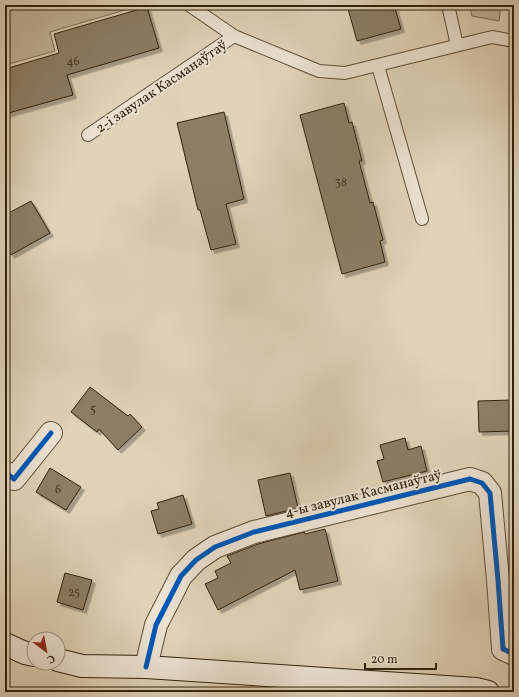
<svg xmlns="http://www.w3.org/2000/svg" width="519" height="697" font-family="Vollkorn,serif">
<defs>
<filter id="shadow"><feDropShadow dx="3.5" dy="3.5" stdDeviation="0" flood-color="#0004"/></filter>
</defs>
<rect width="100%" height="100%" fill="#e1d3b9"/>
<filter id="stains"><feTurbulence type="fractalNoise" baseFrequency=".005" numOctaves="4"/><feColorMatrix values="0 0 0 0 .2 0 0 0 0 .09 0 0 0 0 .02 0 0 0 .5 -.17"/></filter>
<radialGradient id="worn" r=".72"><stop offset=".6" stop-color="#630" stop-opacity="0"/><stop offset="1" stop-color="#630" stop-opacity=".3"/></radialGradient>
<g fill="#c3b59c" stroke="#7a6c54">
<polygon points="5,5 142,5 50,32 55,51 5,65"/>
<polygon points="469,5 501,5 499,21 472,16"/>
</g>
<g fill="#8d7e66" stroke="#31220c" filter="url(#shadow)">
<polygon points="347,5 394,5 401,29 357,41"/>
<polygon points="147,7 159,48 67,75 73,95 5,114 5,69 59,53 54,34"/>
<polygon points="344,103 349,123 352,122 362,161 359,161 370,203 373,202 383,240 380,241 385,262 342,274 300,115"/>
<polygon points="224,112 244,199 226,204 236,244 211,250 200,210 198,210 177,123"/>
<polygon points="31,201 50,233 11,255 5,244 5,215"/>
<polygon points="90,387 128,416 130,414 142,427 118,450 99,429 97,432 71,412"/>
<polygon points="512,400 513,431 479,432 478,401"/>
<polygon points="405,438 408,450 421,446 427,471 383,482 377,461 384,459 380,445"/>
<polygon points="50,468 81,487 66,510 36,492"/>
<polygon points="290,473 298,508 266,516 258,480"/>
<polygon points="183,495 192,524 158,534 151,511 159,509 157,503"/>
<polygon points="325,529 338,581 300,590 295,570 218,610 205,584 218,578 215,571 231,563 227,556 258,544 304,532 305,534"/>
<polygon points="65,573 92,580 83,610 57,602"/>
</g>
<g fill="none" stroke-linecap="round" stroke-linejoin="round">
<g stroke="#5d4e37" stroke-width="14">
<g id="lane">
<polyline points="189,5 234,36 319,71 345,73 492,37 514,41"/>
<polyline points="448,5 457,45"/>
<polyline points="378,66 422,219"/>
<polyline points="88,135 234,36"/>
</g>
</g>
<g stroke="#5d4e37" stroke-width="24">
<g id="street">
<polyline points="5,472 14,479 51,433"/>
<polyline points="146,667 156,625 181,576 196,560 215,547 254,532 470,479 482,483 490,493 498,580 503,649 514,654"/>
</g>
</g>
<g stroke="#31220c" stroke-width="24">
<g id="secondary">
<polyline points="5,644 25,653 34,655"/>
<polyline points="58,660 82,666 146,667 476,689 488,692"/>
</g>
</g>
<use href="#lane" stroke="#ece2d2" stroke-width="12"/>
<use href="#street" stroke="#ece2d2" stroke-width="22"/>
<use href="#secondary" stroke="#ece2d2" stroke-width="22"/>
<g stroke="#ece2d2" stroke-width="8">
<g id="cycleway">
<polyline points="5,472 14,479 51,433"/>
<polyline points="146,667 156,625 181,576 196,560 215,547 254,532 470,479 482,483 490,493 498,580 503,649 514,654"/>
</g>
</g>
<use href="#cycleway" stroke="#0057b8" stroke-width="5"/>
</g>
<g text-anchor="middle" stroke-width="4" stroke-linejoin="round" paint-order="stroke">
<g font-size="12" fill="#483922">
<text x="73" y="65">46</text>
<text x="341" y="186">38</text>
<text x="93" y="413">5</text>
<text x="58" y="493">6</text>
<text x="74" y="596">25</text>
</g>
<g font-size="14" fill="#31220c" stroke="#ece2d2">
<text transform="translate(161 86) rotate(-34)" y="5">2-і завулак Касманаўтаў</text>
<text transform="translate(363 493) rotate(-14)" y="5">4-ы завулак Касманаўтаў</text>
</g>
</g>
<rect width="519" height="697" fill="none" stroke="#e1d3b9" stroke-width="20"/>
<rect x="6" y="6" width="507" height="685" fill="none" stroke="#31220c" stroke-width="2"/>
<rect x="10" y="10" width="499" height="677" fill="none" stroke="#31220c"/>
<g transform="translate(46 651) rotate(148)"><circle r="19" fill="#ece2d2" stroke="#a19583"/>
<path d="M0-3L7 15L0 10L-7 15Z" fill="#8f2418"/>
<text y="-6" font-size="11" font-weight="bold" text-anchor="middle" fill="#31220c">С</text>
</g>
<path d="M365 663v6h71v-6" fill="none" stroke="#31220c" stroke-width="2"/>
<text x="371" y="663" font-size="12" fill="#31220c" stroke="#ece2d2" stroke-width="3" paint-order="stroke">20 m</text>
<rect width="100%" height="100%" filter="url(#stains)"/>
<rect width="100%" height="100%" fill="url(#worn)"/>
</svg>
